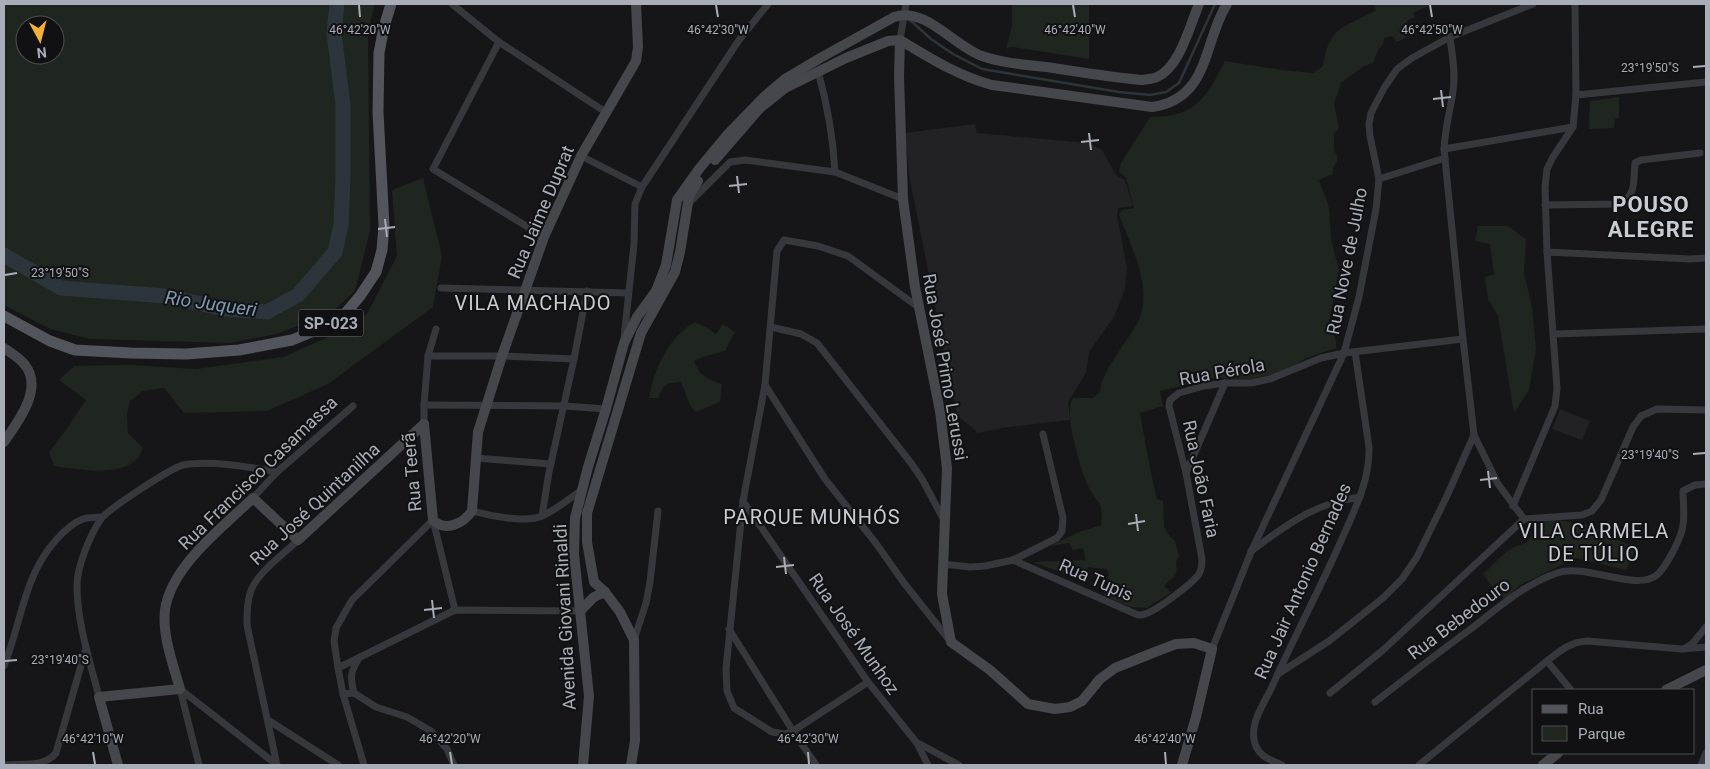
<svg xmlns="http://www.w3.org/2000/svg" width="1710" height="769" font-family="Roboto,sans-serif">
<rect width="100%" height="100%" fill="#161618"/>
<g fill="#222225">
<polygon points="975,124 977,133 1088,143 1102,150 1116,175 1125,180 1133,206 1118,208 1117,215 1127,268 1125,289 1114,317 1089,352 1086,373 1068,402 1070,420 1002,428 978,433 957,415 909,175 905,133"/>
<polygon points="1560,409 1590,421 1582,440 1552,429"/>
</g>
<g fill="#1e261f" fill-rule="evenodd">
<path d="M 4,4 L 375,4 L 368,30 L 370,230 L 355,291 L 331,313 L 277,334 L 230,343 L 90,339 L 50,329 L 4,305 ZM 25,25 L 55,25 L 55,55 L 25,55 Z"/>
<polygon points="1012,4 1089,4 1089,59 1013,47 1006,48 1012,27"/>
<path d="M 1374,4 L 1433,4 L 1413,13 L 1415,17 L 1407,21 L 1406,28 L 1409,36 L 1397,42 L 1392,36 L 1384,38 L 1383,44 L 1378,50 L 1373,63 L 1364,66 L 1341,83 L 1334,104 L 1339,128 L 1334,134 L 1334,150 L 1337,156 L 1337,162 L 1333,167 L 1333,174 L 1319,180 L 1329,207 L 1331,239 L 1339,270 L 1329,322 L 1336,341 L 1336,348 L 1306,358 L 1285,372 L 1251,379 L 1215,378 L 1160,391 L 1163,406 L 1140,413 C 1145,442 1150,470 1157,499 L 1163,501 L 1164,527 L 1168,534 L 1175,541 L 1179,556 L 1176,563 L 1177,570 L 1174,576 L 1164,586 L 1171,592 C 1163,598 1155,602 1147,608 L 1131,607 L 1104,596 L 1109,573 L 1106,569 L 1088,567 L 1084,581 L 1033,562 L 1086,560 L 1083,548 L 1073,550 L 1069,543 L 1050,546 L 1079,532 L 1101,525 C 1104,497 1096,505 1087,484 C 1080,466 1063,413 1073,398 L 1093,398 L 1100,392 C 1101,375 1113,362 1121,348 C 1127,339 1133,331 1138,322 C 1154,288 1131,247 1119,215 L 1122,210 L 1134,208 L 1126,178 L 1119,172 L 1121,163 L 1150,117 C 1159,116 1169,117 1177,114 C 1203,107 1213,84 1225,61 L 1282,70 L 1313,73 L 1323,66 C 1329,25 1345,28 1376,10 Z"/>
<polygon points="1619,97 1619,118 1615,119 1614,128 1589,129 1590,101"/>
<path d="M 423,178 L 442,256 L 433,307 L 328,384 L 267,411 L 184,413 L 164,388 L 143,391 L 130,401 L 127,414 L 128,433 L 143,448 C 141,451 140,456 138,458 C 120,478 77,469 54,466 L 49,452 L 63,434 L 86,400 L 59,380 L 74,366 L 130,365 L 196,369 L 283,357 L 326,338 L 367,314 L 397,256 L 392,190 Z"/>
<polygon points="1478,226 1508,226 1526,239 1524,273 1532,307 1536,348 1529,390 1514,413 1498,316 1488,299 1485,277 1494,274 1490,244 1475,241"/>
<path d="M 695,322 L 706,327 L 716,334 L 723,324 L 735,332 L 725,351 L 703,357 L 694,361 C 699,375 708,380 722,384 L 720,402 L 696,412 C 685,402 688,393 680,382 C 666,383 664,384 658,398 L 649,398 C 654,370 668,337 695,322 Z"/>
<path d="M 1550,519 L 1589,525 L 1636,549 L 1626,570 L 1576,558 L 1520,585 L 1505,599 L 1497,594 L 1483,574 C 1491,567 1500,556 1509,550 C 1527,540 1528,548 1536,525 Z"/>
</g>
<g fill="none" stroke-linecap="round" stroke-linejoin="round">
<polyline stroke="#2c353c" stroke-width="2.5" points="910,20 931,39 953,54 982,69 1119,92 1150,95 1166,92 1179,83 1215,4"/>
<polyline stroke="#2c353c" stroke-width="15" points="4,255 61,288 165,296 225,309 267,312 298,295 335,252 341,225 343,177 343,105 334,33 337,4"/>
<g stroke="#37383d" stroke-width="7">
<polyline points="452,4 499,42 607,113"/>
<path d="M 1450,37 C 1452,55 1456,73 1453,91 C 1450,112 1445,128 1444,149 L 1463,339 L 1474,435 L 1498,484 L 1524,519"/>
<polyline points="900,40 906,4"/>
<polyline points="499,42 433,169 544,237"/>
<path d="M 818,71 C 828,107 833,136 835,172"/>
<polyline points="1576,95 1706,82"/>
<polyline points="1444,149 1573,127"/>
<polyline points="581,156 642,187"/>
<polyline points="1379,179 1445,158"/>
<polyline points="688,204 730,162 745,160 835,172 903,199"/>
<path d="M 1545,205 L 1621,204 C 1637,193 1633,180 1635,163 L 1641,160 L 1700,153"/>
<polyline points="1547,252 1690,259 1706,258"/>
<polyline points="441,288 628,293"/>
<polyline points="771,327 801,334 817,343 911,463 922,479 945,522"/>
<polyline points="1554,334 1706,329"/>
<polyline points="624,338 634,244 635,204 642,187 739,40 768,4"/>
<polyline points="428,356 502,356 574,359"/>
<polyline points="765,385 825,479 875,542 904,583 950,641"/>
<polyline points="424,405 564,406 606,409"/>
<polyline points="424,424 424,405 428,356 436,329"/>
<polyline points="475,458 551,464"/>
<polyline points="1186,473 1225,383"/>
<polyline points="253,498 277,472 353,406"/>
<polyline points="743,501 868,682 916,742 959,765"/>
<polyline points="1513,506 1555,406 1557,388 1547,252 1545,187 1547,169 1553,157 1573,127 1576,95 1575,4"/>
<path d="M 472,511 C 490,516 526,523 542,516 C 556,510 570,498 582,490"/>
<polyline points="542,516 549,472 574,359 587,291"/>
<polyline points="1524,519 1582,515 1592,511 1601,500 1633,427 1641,416 1657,409 1706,410"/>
<polyline points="433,520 455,610"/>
<path d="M 1251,551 C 1276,533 1302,512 1333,503 C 1342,500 1351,499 1360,497"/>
<path d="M 1013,560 L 1138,615 C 1140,615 1143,615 1145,614 C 1156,611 1193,583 1199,574 C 1202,569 1202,564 1202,559 L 1186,473 L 1169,406 L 1170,400 L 1179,393 L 1204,386 L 1225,383 L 1251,383 L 1270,379 L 1321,358 L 1344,353 L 1463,339"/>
<polyline points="943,564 970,567 985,566 1013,560 1057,538 1062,531 1063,518 1043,434"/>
<polyline points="729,629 793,731 816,765"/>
<polyline points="634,640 646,603 650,582 658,511"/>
<polyline points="1685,648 1692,644 1706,627"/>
<polyline points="1212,649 1251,552 1344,353 1359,297 1376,209 1379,179 1370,136 1369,124 1371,113 1384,88 1397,69 1412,58 1450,37 1533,4"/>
<polyline points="1547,661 1571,690"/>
<path d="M 4,666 C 21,624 24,575 56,540 C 64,531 72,523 83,519 C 89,517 96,518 102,517"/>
<polyline points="338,668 455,610 580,611"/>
<polyline points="1278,674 1329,641 1383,598 1402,579 1417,557 1446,498 1474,435"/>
<polyline points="868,682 793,731 785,734 772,732 734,708 727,691 726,669 743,501 765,385 777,251 784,240 818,246 848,256 918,307"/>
<polyline points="180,689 277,765"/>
<polyline points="180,689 199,765"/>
<path d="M 354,693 C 350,677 350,673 359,658"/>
<polyline points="1330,693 1382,651 1524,519"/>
<polyline points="343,694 354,693 376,707 407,717 431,731 447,749 454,765"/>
<path d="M 99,697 C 90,661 77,623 77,586 C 77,566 90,535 101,519 C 108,509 171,468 183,465 C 210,460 250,467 277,472"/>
<path d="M 1375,702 C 1407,677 1439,652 1472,628 C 1499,607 1525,584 1557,573 C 1586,563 1636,592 1657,575 C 1666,567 1682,537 1683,525 C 1685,514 1683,502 1683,491 L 1695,485 L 1706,484"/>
<polyline points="268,720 338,765"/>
<polyline points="917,743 928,765"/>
<path d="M 4,765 C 22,763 44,768 56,753 L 86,648"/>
<path d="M 277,765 L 247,625 C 247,612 247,598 253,586 C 263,568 284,554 298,540"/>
<polyline points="364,765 343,694 338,668 334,641 336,628 352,600 433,520"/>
<path d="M 1282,765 C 1269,760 1256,755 1254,739 C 1251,722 1264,703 1271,689 C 1293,639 1319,591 1341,541 C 1354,511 1370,481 1369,447 L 1355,352"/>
<path d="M 1419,765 L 1547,661 C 1560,651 1570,642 1587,641 L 1682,649 L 1706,647"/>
<polyline points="1701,765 1706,753"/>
</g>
<g stroke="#45474d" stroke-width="10">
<polyline points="900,40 899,76 903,199 915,287 940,411 947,468 942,594 951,642 990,670 1028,704 1055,709 1070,707 1082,701 1100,679 1115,668 1155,652 1176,644 1194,643 1212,649 1196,717 1182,765"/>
<path d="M 900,40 C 930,58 958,76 992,85 L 1152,107 C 1210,99 1203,42 1227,4"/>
<polyline points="715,160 760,108 785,88 846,58 888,41 900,40"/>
<path d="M 4,348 C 11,353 20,358 25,365 C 44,389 17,423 4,442"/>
<path d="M 424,424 L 433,520 C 445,532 463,524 472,511 L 478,432 L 502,356 L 544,237 L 581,156 L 636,61 L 638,47 L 636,4"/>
<polyline points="580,611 594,597 605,592"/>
<polyline points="1666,690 1706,670"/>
<path d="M 118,765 L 99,697 L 180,689 C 173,664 162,635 165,610 C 171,566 223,527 253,498 L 298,540 L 424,424"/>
<path d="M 583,765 L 589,696 L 574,554 L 575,518 L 588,467 L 606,409 L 624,343 L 637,317 L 656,291 L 666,265 L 677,200 L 699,169 L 728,134 L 765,96 L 785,79 L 822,57 L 894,17 C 925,6 954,46 982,56 C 1002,63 1026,65 1047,67 C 1078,72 1110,77 1142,80 C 1147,79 1153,79 1157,77 C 1180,67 1190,25 1199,4"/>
<polyline points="631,765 635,741 634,640 620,612 605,592 594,582 587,542 587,513 641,333 675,272 680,252 689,196 698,181"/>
<polyline points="1543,765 1558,753"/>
</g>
<polyline stroke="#53555c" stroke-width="11" points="4,316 50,341 75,350 131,353 186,354 239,350 292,340 326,326 344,315 360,296 376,272 382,250 384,226 378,112 379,53 384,27 391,4"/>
</g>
<path fill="none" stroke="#a8adb8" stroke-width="2" d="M 359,5 L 360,17M 716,5 L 718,17M 1073,5 L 1075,17M 1430,5 L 1432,17M 1693,67 L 1705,66M 1441,90 L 1443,107M 1433,99 L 1451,97M 1089,133 L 1091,150M 1081,142 L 1099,140M 737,176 L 739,193M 729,186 L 747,184M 385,219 L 387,237M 378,229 L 395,227M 5,275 L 17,273M 1693,454 L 1705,453M 1488,471 L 1490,488M 1480,480 L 1497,478M 1136,514 L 1138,531M 1128,524 L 1145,521M 784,557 L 786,574M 776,567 L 794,565M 432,600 L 434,618M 424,610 L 442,608M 5,661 L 17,660M 93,752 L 95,764M 450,752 L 452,764M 808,752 L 809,764M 1165,752 L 1166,764"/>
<g text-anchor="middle" stroke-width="4" stroke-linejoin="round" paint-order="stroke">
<rect fill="#111113" stroke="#7b7e86" stroke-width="1" x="298.5" y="309.5" width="65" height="27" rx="4"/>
<g font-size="16" font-weight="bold" fill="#a8adb8">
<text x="331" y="329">SP-023</text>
</g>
<g font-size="18" fill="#a8adb8" stroke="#111113">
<text transform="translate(541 212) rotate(-67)" y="6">Rua Jaime Duprat</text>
<text transform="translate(1347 261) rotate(-79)" y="6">Rua Nove de Julho</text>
<text transform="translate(945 367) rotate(80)" y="6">Rua José Primo Lerussi</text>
<text transform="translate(1222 372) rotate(-10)" y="6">Rua Pérola</text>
<text transform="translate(412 472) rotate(-95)" y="6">Rua Teerã</text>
<text transform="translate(258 473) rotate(-44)" y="6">Rua Francisco Casamassa</text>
<text transform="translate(1201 479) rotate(78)" y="6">Rua João Faria</text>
<text transform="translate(315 504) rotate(-43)" y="6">Rua José Quintanilha</text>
<text transform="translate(1096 580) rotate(24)" y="6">Rua Tupis</text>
<text transform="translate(1303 581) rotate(-66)" y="6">Rua Jair Antonio Bernades</text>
<text transform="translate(565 617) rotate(-93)" y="6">Avenida Giovani Rinaldi</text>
<text transform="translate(1459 619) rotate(-37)" y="6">Rua Bebedouro</text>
<text transform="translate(854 634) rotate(55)" y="6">Rua José Munhoz</text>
</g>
<g font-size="19" font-style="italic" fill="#7f9bb3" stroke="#111113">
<text transform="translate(211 303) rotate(8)" y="7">Rio Juqueri</text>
</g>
<g font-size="20" letter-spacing="1" fill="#c9ccd4" stroke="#111113">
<text x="533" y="310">VILA MACHADO</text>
<text x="812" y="524">PARQUE MUNHÓS</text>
<text x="1594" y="538">VILA CARMELA<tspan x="1594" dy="23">DE TÚLIO</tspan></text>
</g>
<g font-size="22" font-weight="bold" letter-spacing="1" fill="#c9ccd4" stroke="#111113">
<text x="1651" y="212">POUSO<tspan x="1651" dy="25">ALEGRE</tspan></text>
</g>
</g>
<g font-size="12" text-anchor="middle" fill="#a8adb8" stroke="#111113" stroke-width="4" stroke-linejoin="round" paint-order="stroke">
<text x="360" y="34">46°42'20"W</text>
<text x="718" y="34">46°42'30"W</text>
<text x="1075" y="34">46°42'40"W</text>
<text x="1432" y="34">46°42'50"W</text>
<text x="1650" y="72">23°19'50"S</text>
<text x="60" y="277">23°19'50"S</text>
<text x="1650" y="459">23°19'40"S</text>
<text x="60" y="664">23°19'40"S</text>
<text x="93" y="743">46°42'10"W</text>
<text x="450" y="743">46°42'20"W</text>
<text x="808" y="743">46°42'30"W</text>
<text x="1165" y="743">46°42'40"W</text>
</g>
<rect width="1710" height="769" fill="none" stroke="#a8adb8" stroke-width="10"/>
<rect x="1532" y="689" width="162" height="65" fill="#111113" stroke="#4d4f55"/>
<rect x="1542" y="705" width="25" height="8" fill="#53555c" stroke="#4d4f55"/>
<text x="1578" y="714" font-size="15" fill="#a8adb8">Rua</text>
<rect x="1542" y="726" width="25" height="15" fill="#1e261f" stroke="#4d4f55"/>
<text x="1578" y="739" font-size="15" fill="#a8adb8">Parque</text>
<g transform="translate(40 40) rotate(173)"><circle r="24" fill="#111113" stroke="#4d4f55"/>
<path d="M0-4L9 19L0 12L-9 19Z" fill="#f2b134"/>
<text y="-8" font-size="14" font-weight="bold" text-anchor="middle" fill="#a8adb8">N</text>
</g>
</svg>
